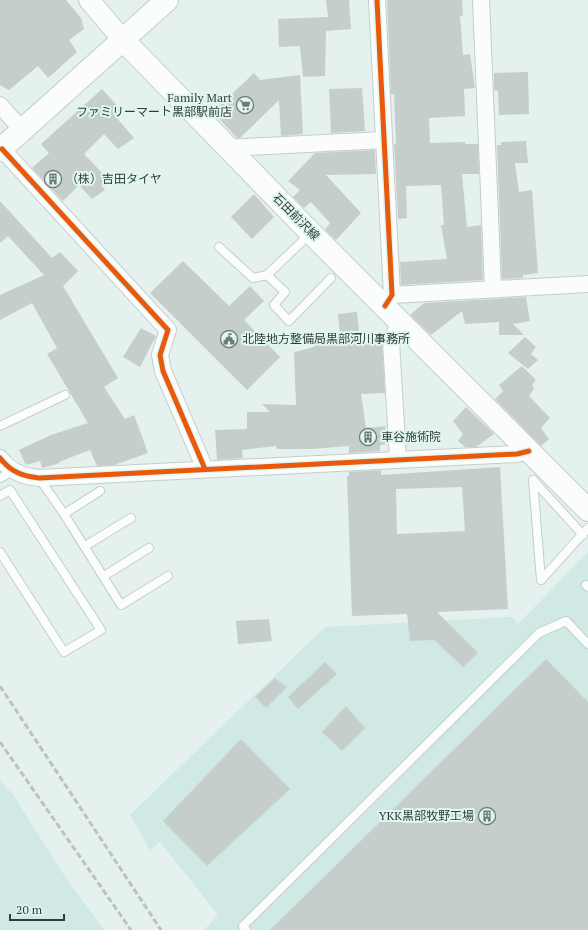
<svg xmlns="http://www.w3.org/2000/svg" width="588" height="930" font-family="'PT Serif','Noto Sans JP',serif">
<rect width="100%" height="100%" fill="#e4f1ee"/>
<g fill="#d1e9e4">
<polygon points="588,552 588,930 204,930 218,915 160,842 150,850 130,815 325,627 512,617 518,624"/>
<polygon points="0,780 13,795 64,875 104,930 0,930"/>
</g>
<g fill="#c5ceca" fill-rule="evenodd">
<polygon points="0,0 66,0 81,18 84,29 69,40 77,52 48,78 38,66 9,90 0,85"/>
<polygon points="326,0 349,0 351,29 326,31 325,76 303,77 300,46 279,47 278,19 328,17"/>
<polygon points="387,0 462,0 463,16 460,16 463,55 470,54 475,88 464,89 465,116 429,118 430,143 465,142 465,144 478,144 479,174 462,174 467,227 481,225 483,280 401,285 400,262 447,259 441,225 444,225 441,185 406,186 407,218 398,219 394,144 396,144 394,94 391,94"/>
<polygon points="528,72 529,114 499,115 498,91 494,90 494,73"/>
<polygon points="254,73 260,80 300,75 303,134 281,136 279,100 240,138 237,138 213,112"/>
<polygon points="362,88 365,131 331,133 329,89"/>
<polygon points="102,89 121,110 115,116 134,138 118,149 104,134 84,154 107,178 102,186 105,190 92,199 79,185 63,201 32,168 49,153 41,144"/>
<polygon points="526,141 528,163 515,163 519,192 532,190 538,273 523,275 523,278 502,279 497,145 501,145 501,142"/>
<polygon points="375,150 376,174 326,175 361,213 336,240 325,230 330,223 311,202 304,208 293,197 300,190 288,181 315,153"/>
<polygon points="254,194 274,217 252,239 231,217"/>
<polygon points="0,201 52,258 60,252 78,271 63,286 118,378 104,387 125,419 134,415 148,453 114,465 97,466 90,450 59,462 60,463 42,468 40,461 26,465 19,450 51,435 88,423 47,354 57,348 32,303 0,320 0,295 44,275 8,236 0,243"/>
<polygon points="183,261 229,306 250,286 264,301 244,320 280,357 247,390 150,293"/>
<polygon points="526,297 530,321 513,324 524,335 499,335 499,322 465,324 462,311 431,335 410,315 424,303"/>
<polygon points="357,312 360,340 382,340 385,393 361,394 366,428 385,426 388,444 380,445 380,451 349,453 349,446 311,449 277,449 276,446 242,450 243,458 217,460 215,430 247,429 247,412 270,412 262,404 296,405 294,352 314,347 314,340 340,337 338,314"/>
<polygon points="141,328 156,336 140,367 123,357"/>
<polygon points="525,337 536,347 531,354 538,360 528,369 508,353"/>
<polygon points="522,366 536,380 532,385 534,389 529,396 550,418 541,428 549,439 541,446 495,399 503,391 499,385"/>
<polygon points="466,407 494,434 476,447 465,447 458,441 463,434 453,421"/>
<path d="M 500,467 L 508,609 L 437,612 L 478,653 L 463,667 L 434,640 L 410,641 L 407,614 L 352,616 L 347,476 L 349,476 L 349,472 L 381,470 L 381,475 ZM 462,487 L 465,531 L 397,534 L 396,489 Z"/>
<polygon points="269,619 272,641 238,644 236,621"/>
<polygon points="546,659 588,702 588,930 270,930"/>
<polygon points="325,662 337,674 298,709 288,697"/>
<polygon points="275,678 287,687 266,708 255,697"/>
<polygon points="346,706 365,728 342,751 322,732"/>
<polygon points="241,739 290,789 207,866 163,821"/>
</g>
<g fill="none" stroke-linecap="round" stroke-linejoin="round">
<g stroke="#c3cecb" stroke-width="10">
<g id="service">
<polyline points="311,233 267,275 285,292 274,305 289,321 331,278"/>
<polyline points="219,247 253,278 267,275"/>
<polyline points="0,426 65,395"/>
<polyline points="0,478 13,471"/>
<polyline points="39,478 64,514 121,605 168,576"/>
<polyline points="533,480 541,580 588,528"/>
<polyline points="533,480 583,535"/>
<polyline points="0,496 10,490 101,630 64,652 0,552"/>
<polyline points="64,514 100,491"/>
<polyline points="85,546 131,518"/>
<polyline points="104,576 149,548"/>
<polyline points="586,585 588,587"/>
<polyline points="246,930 243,926 539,633 566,621 588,644"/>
</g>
</g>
<g stroke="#c3cecb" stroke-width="18">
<g id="minor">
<polyline points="377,0 392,295 385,306"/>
<polyline points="481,0 493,288"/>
<polyline points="0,105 22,130"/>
<polyline points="227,148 384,140"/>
<polyline points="2,149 168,330 160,355 163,371 205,469"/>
<polyline points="392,295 588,284"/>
<path d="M 0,458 C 11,472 22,476 39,478 L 517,454 L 529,451"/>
<polyline points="398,459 391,342 400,321"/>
</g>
</g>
<g stroke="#c3cecb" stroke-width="22">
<polyline id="tertiary" points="89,0 123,40"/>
</g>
<g stroke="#c3cecb" stroke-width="24">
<g id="secondary">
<polyline points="123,40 311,233 588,510"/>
<polyline points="0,150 167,0"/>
</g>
</g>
<use href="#service" stroke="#fbfdfc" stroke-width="8"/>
<use href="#minor" stroke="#fbfdfc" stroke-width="16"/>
<use href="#tertiary" stroke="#fbfdfc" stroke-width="20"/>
<use href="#secondary" stroke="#fbfdfc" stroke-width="22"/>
<g stroke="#bec1c0" stroke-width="3" stroke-dasharray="6 3" stroke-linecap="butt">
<polyline points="0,686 161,930"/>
<polyline points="0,742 131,930"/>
</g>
<g stroke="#dff6f1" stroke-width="8">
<g id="cycleway">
<polyline points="377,0 392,295 385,306"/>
<polyline points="2,149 168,330 160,355 163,371 205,469"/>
<path d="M 0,458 C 11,472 22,476 39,478 L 517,454 L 529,451"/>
</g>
</g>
<use href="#cycleway" stroke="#e8590c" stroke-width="5"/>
</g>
<defs>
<g id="supermarket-ring" transform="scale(0.9)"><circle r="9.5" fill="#dff6f1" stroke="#717b79" stroke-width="1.5"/><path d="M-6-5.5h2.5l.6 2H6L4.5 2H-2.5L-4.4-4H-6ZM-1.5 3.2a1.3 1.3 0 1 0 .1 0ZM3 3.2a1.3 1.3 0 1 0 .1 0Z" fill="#717b79"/></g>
<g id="building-ring" transform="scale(0.9)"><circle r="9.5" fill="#dff6f1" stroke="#717b79" stroke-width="1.5"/><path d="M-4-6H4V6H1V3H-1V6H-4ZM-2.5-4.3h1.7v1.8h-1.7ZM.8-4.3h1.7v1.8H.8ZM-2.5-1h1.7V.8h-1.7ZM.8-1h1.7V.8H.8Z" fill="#717b79"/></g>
<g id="civic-ring" transform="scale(0.9)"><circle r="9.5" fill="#dff6f1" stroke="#717b79" stroke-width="1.5"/><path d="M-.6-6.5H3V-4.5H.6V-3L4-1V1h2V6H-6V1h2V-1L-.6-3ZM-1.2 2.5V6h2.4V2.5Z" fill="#717b79"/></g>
</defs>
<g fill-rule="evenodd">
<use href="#supermarket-ring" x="245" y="105"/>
<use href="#building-ring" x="53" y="179"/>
<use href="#civic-ring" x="229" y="339"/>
<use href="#building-ring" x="368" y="437"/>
<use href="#building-ring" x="487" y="816"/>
</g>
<g text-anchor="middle" stroke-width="4" stroke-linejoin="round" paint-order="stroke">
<g font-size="12" fill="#333c3a" stroke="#dff6f1" text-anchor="start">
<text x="232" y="102" text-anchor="end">Family Mart<tspan x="232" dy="14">ファミリーマート黒部駅前店</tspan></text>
<text x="66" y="183">（株）吉田タイヤ</text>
<text x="242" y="343">北陸地方整備局黒部河川事務所</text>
<text x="381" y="441">車谷施術院</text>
<text x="474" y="820" text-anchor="end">YKK黒部牧野工場</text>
</g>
<g font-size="12" fill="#333c3a" stroke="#dff6f1">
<text transform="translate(296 217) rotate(45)" y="4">石田前沢線</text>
</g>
</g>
<path d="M10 914v6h54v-6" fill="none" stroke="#333c3a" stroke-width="2"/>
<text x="16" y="914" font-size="12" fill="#333c3a" stroke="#dff6f1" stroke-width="3" paint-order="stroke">20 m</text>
</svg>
